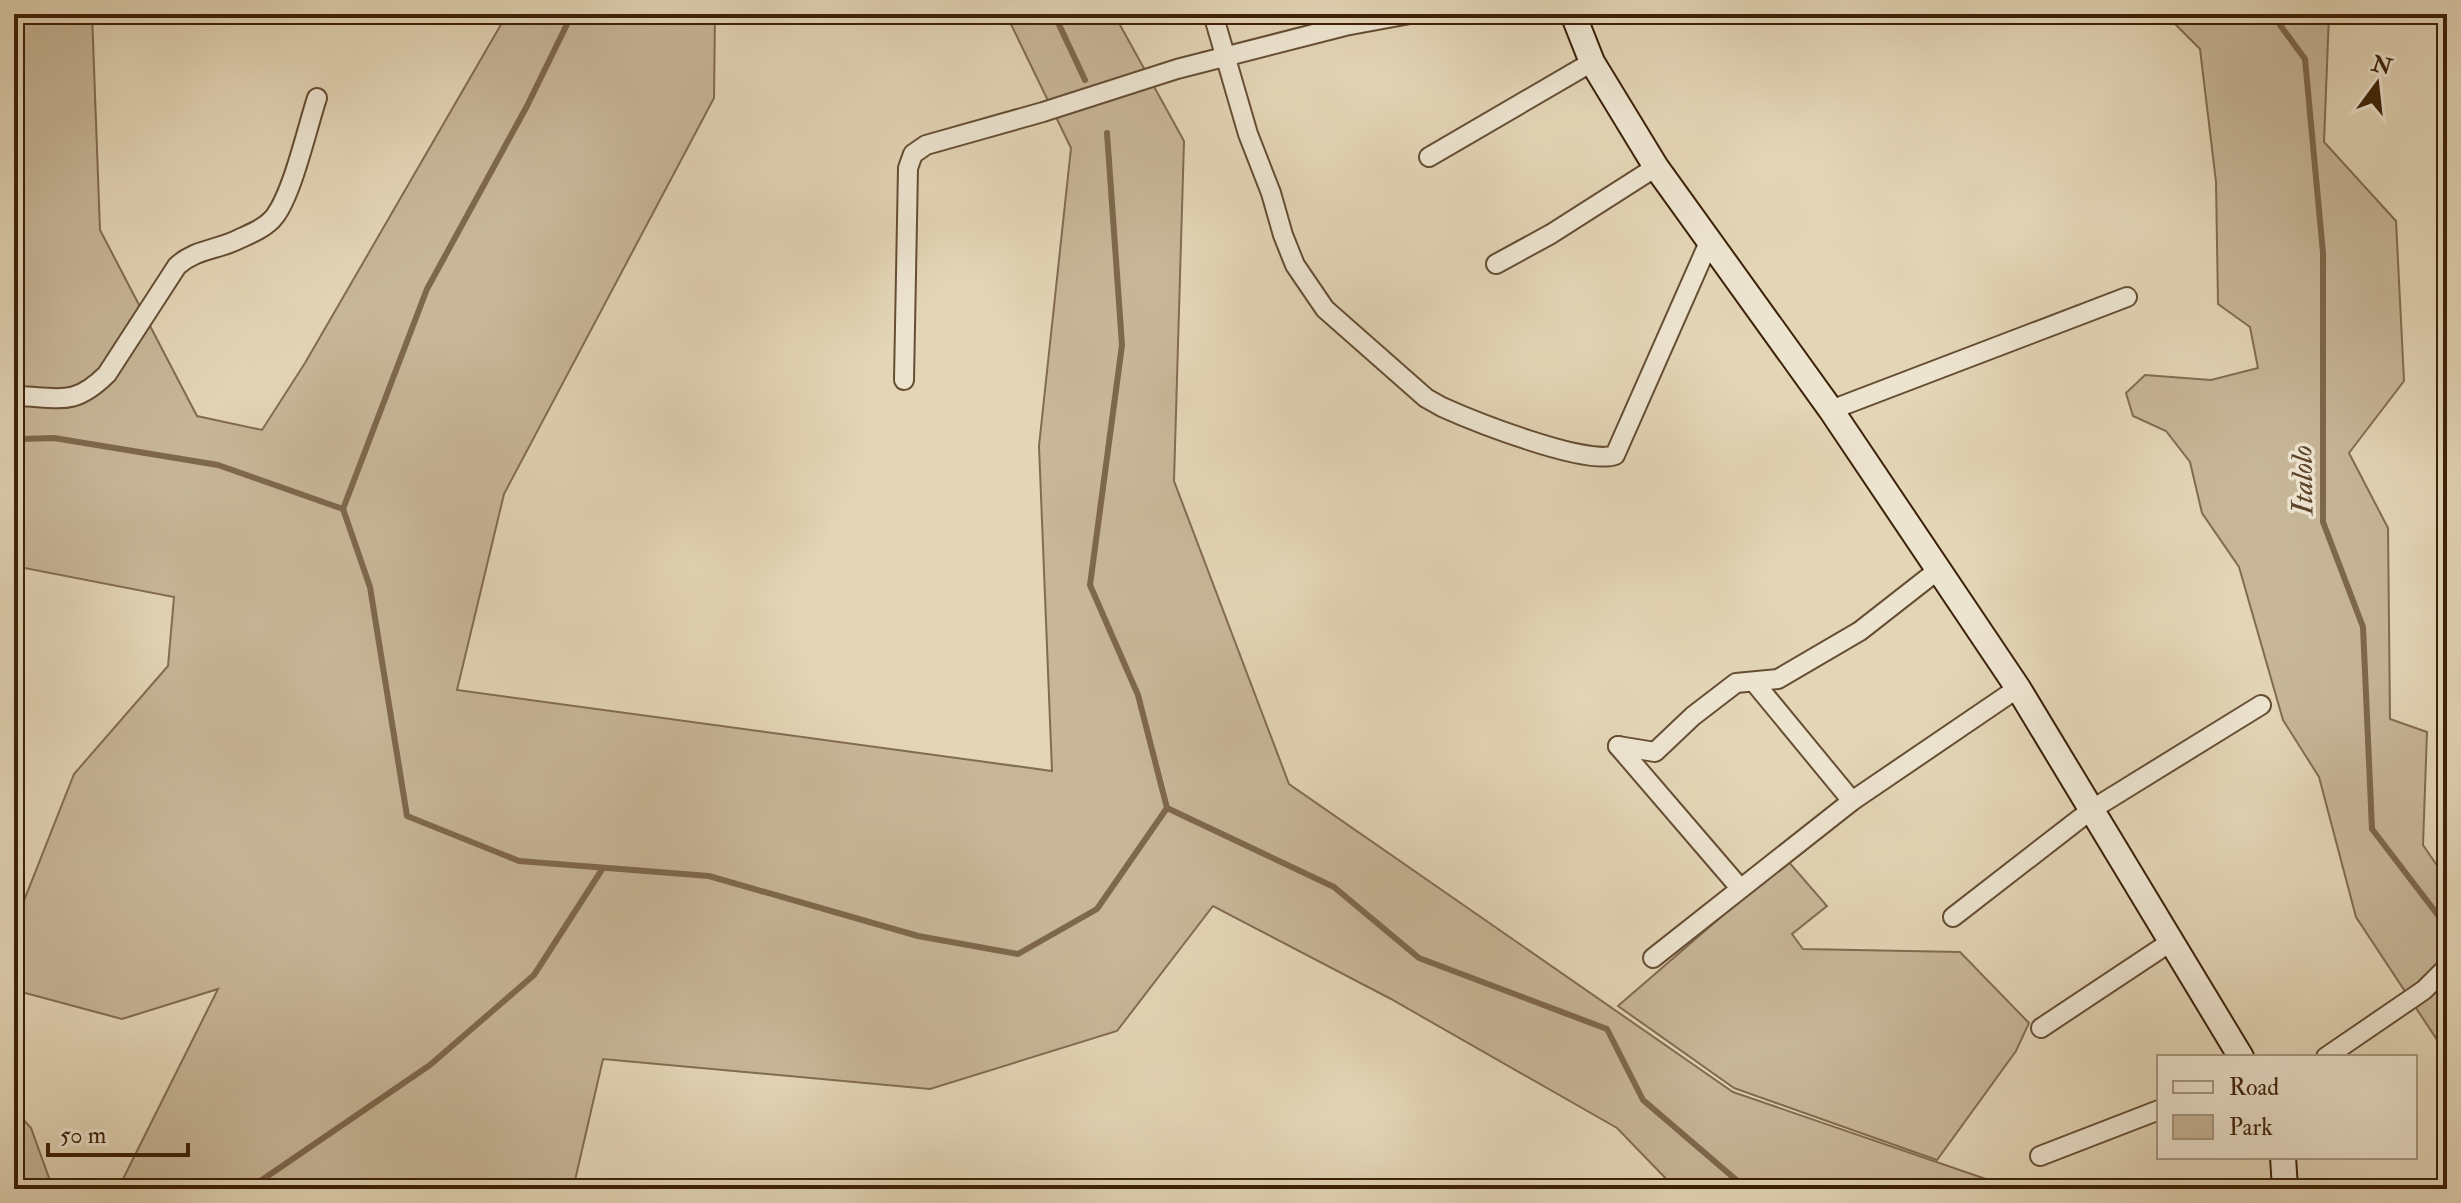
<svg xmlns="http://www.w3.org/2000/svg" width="2461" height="1203" font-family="'IM FELL Double Pica',serif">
<rect width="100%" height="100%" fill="#e3d5b6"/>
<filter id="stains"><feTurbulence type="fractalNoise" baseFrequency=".0025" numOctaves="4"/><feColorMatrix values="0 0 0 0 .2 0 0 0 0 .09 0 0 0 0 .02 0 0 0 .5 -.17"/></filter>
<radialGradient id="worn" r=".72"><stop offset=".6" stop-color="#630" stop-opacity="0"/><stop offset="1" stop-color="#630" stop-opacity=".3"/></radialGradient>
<g fill="#c7b698" stroke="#826c50" stroke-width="2">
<polygon points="19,14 92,14 100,230 197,416 262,430 305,363 503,21 503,14 715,14 714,98 504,494 457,690 1052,771 1039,446 1071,148 1006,14 1114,14 1184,141 1174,481 1289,784 1733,1092 2015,1189 1676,1189 1617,1128 1391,999 1213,906 1117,1031 930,1089 603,1059 573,1189 118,1189 218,989 122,1019 14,990 14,926 74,774 168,666 174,597 14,566 14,28"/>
<polygon points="2165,14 2329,14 2324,142 2396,221 2404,381 2349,453 2388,528 2390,719 2427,732 2423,845 2447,880 2447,1055 2356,917 2319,777 2283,720 2239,567 2202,513 2190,462 2166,431 2133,416 2126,393 2145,375 2211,380 2258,368 2250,327 2218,304 2216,182 2200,49"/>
<polygon points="1787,860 1827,906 1792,934 1803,949 1960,952 2029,1023 2016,1051 1937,1160 1734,1088 1618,1006"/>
<polygon points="14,1109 31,1128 53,1189 14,1189"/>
</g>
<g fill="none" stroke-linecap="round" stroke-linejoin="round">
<g stroke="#7e684c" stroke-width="6">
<polyline points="1054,14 1085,80"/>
<polyline points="2284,14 2280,25 2305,59 2323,253 2323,522 2363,627 2372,829 2444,923"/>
<polyline points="1107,133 1122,345 1090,585 1138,695 1167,808"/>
<polyline points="21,439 54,438 218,465 343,509 370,587 407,816 519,861 709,876 918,936 1018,954 1097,909 1167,808 1334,887 1419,958 1607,1029 1643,1100 1741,1184 1760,1189"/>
<polyline points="343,509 427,289 527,106 572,14"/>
<polyline points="256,1184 430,1065 534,975 603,868"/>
</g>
<g stroke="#664e33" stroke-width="22">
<g id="street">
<path d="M 1213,14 L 1248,134 L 1271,193 L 1283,235 L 1295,265 L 1325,309 L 1426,398 L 1442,407 C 1473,421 1586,466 1615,455 L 1710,240"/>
<polyline points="1429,157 1592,62"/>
<polyline points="1496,264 1551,234 1656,167"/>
<polyline points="904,380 908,168 913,154 926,145 1043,112 1177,69 1345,26 1410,14"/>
<path d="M 14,398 L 19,396 C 61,398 75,406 107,374 L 177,266 C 195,249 218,250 239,239 C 252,233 267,227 275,216 C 293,192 307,128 317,98"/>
<polyline points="1831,410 2127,297"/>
<polyline points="1754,682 1852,801"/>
<polyline points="1618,746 1655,752 1693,716 1736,683 1778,679 1860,631 1938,570"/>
<polyline points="1618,746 1740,888"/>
<polyline points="1953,917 2091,810 2261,705"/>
<polyline points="1653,958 1852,801 2018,688"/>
<polyline points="2041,1028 2172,941"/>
<polyline points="2326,1057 2424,990 2447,967"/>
<polyline points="2040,1156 2159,1110"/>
</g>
</g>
<g stroke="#3c2107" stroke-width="28">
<g id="secondary">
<polyline points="1573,14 1592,62 1656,167 1831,410 2018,688 2241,1057"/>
<polyline points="2283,1157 2285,1189"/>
</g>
</g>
<use href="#street" stroke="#ede4d0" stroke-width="18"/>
<use href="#secondary" stroke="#ede4d0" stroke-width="24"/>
</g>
<g text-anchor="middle" stroke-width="7" stroke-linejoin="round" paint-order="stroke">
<g font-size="30" font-style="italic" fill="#5d452a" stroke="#ede4d0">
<text transform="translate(2302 480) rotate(-91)" y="10">Italolo</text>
</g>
</g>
<rect width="2461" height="1203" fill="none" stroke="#e3d5b6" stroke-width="48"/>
<rect x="16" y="16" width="2429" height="1171" fill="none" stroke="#3c2107" stroke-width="4"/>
<rect x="24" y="24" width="2413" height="1155" fill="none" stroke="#3c2107" stroke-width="2"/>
<rect x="2157" y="1055" width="260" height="104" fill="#ede4d0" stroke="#a69680" stroke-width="2"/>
<rect x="2173" y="1081" width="40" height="12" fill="#ede4d0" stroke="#a69680" stroke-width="2"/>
<text x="2229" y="1095" font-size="24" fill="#3c2107">Road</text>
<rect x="2173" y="1115" width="40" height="24" fill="#c7b698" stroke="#a69680" stroke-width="2"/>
<text x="2229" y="1135" font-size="24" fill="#3c2107">Park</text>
<g transform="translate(2377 84) rotate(15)" stroke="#ede4d0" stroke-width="6" paint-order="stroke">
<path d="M0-6L14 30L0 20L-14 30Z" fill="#3c2107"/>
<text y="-12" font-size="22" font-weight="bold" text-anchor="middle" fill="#3c2107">N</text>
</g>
<path d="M48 1143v12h140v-12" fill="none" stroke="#3c2107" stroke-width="4"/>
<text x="60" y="1143" font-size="24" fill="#3c2107" stroke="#ede4d0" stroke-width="6" paint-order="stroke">50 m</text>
<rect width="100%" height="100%" filter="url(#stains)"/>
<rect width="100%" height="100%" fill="url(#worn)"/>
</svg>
